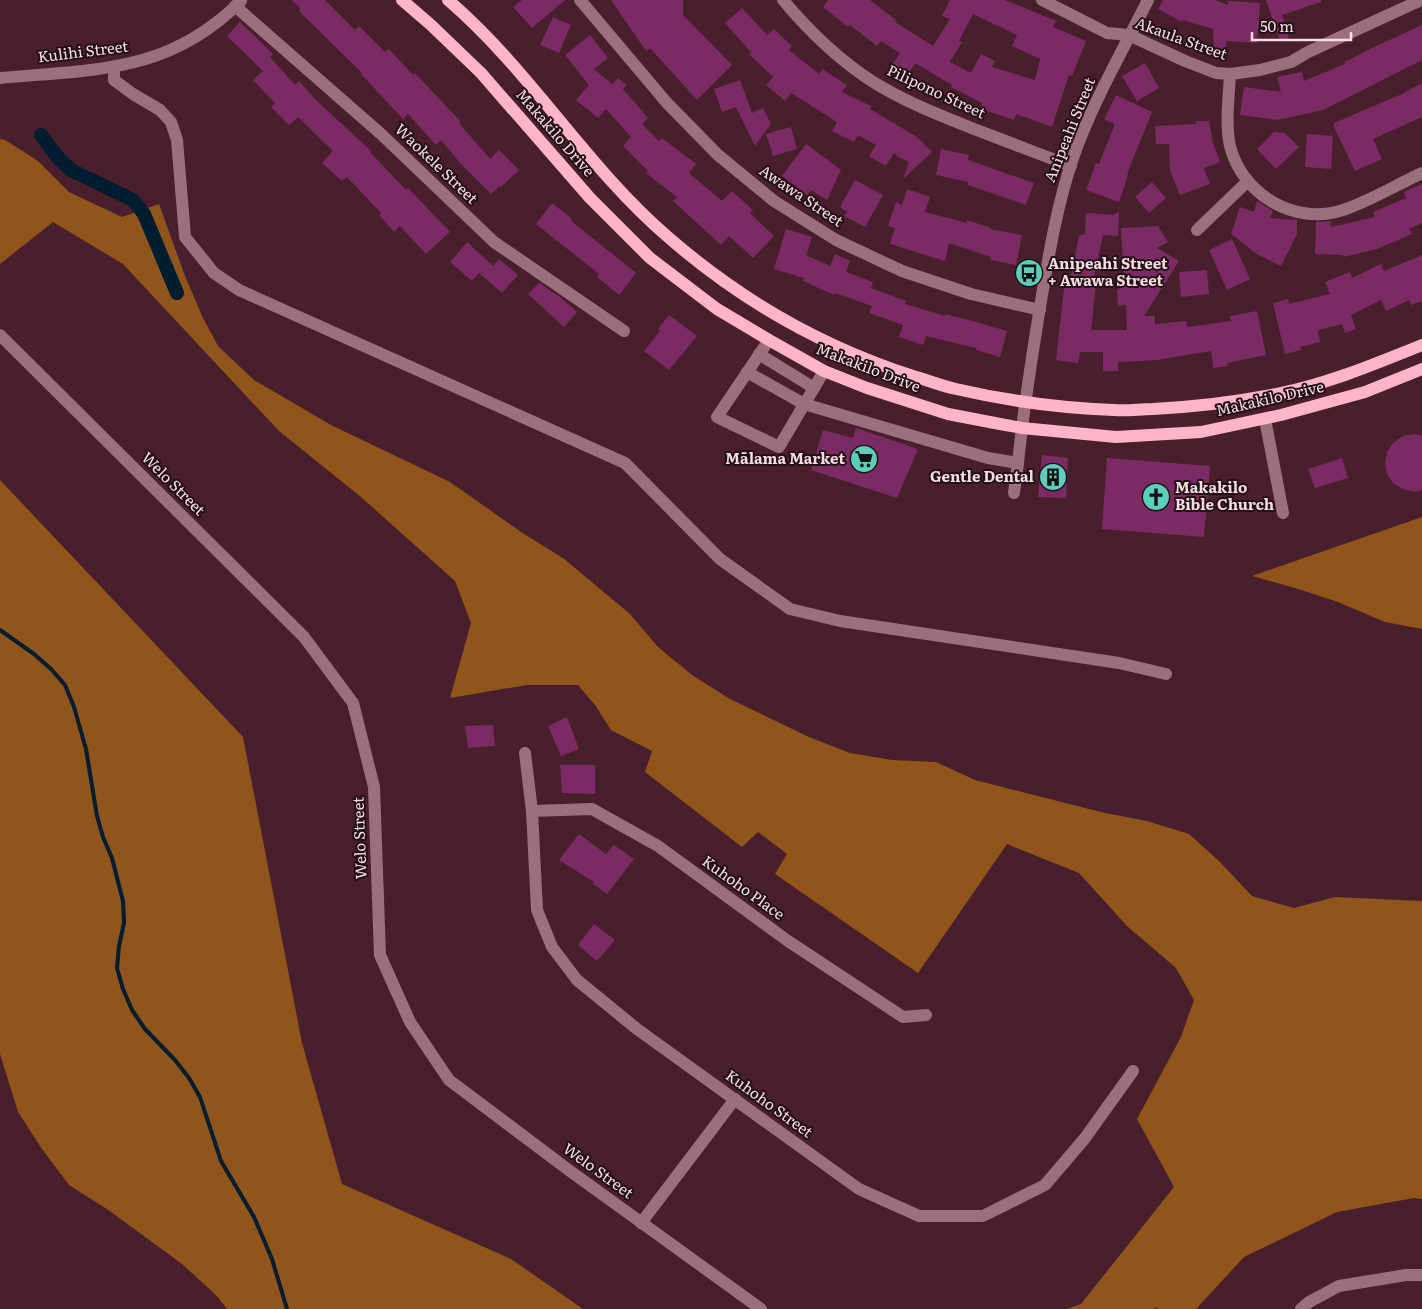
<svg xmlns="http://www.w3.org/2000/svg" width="1422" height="1309" font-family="Literata,serif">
<rect width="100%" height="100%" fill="#491f2d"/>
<g fill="#8f551b">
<polygon points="0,139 5,140 38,161 69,192 122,217 159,204 185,276 203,318 218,346 254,380 331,425 450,482 524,534 563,558 630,614 658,647 692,675 730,699 809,737 850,753 892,760 936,762 975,780 1105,813 1147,821 1189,834 1220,862 1252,896 1294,908 1335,897 1422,901 1422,1199 1414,1198 1337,1212 1244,1257 1196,1309 1158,1309 1156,1307 1154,1309 1067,1309 1081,1304 1174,1187 1137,1119 1181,1037 1194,1000 1176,968 1127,926 1079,873 1007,844 918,973 775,874 787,854 758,832 742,847 645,772 652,751 611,730 595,705 578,685 527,685 450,698 471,623 455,581 361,497 279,431 123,264 53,222 0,264"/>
<polygon points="0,480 243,737 302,1043 342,1184 511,1259 583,1309 227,1309 217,1296 182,1264 107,1209 69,1185 42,1149 18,1112 0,1054"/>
<polygon points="1422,517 1422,629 1385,622 1338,602 1295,588 1252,576"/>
</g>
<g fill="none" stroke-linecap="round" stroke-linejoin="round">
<polyline stroke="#001c2f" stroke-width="4" points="0,630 34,654 51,669 65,685 74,707 86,749 97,816 103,837 112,858 123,901 124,923 119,946 117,968 123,989 132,1010 145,1029 175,1060 189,1078 200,1097 221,1161 254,1217 272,1259 287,1309"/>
<polyline stroke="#001c2f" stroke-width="14" points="41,135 59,159 71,170 133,200 144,214 177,293"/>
</g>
<g fill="#7b2b63" fill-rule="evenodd">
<polygon points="292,0 325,0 355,30 359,26 385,52 389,49 413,75 415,73 461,122 459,123 490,159 499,150 519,170 501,187 500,186 491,194 461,164 441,140 436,145 408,114 403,119 361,74 362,73 299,11 301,9"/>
<polygon points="522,0 565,0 532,28 513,7"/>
<polygon points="611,0 683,0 683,15 732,65 697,100 650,48 646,51"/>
<path d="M 828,0 L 870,0 L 896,20 L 895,22 L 933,46 L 950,19 L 942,16 L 950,0 L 1005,0 L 1056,21 L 1053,27 L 1086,41 L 1072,76 L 1069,75 L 1052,127 L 1016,114 L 1014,120 L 981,109 L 982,103 L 951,87 L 952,85 L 915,63 L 908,75 L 892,65 L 900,53 L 881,41 L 877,46 L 850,25 L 848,27 L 823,7 ZM 973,14 L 1017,35 L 1012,46 L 1040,59 L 1035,80 L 992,67 L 995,61 L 981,54 L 971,73 L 950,62 L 962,42 L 959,41 Z"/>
<polygon points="1163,0 1215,0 1228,5 1228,1 1260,3 1257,43 1226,41 1226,50 1214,47 1213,29 1183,20 1182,22 1158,9"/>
<polygon points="1266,0 1321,0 1321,2 1282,15 1289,38 1280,41"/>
<polygon points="742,8 767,35 774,29 792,46 789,50 819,74 822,69 847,85 842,92 871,106 870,109 917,137 932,152 903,179 909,162 898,157 894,153 886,166 869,156 876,145 858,135 854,142 832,131 837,122 791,93 785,101 766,85 773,77 749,54 751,52 725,23"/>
<polygon points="553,17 571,25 559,53 540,45"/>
<polygon points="240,22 273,54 270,57 295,85 299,81 316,100 371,151 370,152 406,190 408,188 450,232 426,254 400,226 394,232 379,215 381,213 347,177 342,181 322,163 333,151 298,117 289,125 271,107 275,103 253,80 263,71 227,36"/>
<polygon points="1422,25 1422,60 1323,110 1277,120 1240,115 1244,87 1281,92 1277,77 1302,72 1304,81 1345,64 1345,62 1370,49"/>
<polygon points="590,35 608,58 594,69 612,84 618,78 626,85 623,89 648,118 642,124 659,141 662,138 696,164 689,173 722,201 732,191 753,210 750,213 774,236 753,258 729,236 721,245 673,201 677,197 646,173 648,171 623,146 631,137 606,109 598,118 576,100 589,85 565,55"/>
<polygon points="1145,63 1159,88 1137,101 1122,76"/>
<polygon points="740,80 752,113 763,108 771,124 755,146 736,107 722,112 714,89"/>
<polygon points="1422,83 1422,117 1373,139 1382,159 1355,171 1334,127 1334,123 1402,94"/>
<polygon points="1116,95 1152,112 1127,174 1128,175 1119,202 1086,190 1096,163 1099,164 1115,124 1104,119"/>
<polygon points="1196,121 1209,121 1213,143 1220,162 1204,168 1210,184 1180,195 1170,171 1169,144 1156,144 1155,126 1196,124"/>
<polygon points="791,127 797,149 773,156 766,134"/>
<polygon points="1274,132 1285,133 1299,147 1276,169 1257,149"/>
<polygon points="1307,134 1333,136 1331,169 1305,167"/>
<polygon points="806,144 841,170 827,200 811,190 807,195 782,176"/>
<polygon points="941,149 969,155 968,160 1034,183 1026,205 968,185 968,182 936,175"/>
<polygon points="855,180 883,195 865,227 844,216 847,212 840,207"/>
<polygon points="1152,182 1166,198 1149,213 1135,197"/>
<polygon points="1422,184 1422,223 1409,229 1412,234 1377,249 1343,257 1343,255 1315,254 1316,222 1331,221 1331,227 1375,217 1373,212 1406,198 1404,192"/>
<polygon points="907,189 930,197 925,212 967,223 967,220 991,228 990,229 1022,235 1016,265 991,260 991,257 949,243 945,261 890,244 895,228 888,226 896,202 902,205"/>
<polygon points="1257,201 1273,211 1270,218 1297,220 1297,234 1281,266 1257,254 1231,234 1240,207 1254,212"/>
<polygon points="552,203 572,219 571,221 636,273 619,295 597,277 599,274 536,224"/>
<polygon points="1119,211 1118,236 1103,235 1093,282 1096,283 1091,330 1127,330 1126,305 1118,306 1117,290 1124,285 1121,228 1158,226 1168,242 1157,248 1179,261 1144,316 1155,316 1155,324 1186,321 1187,327 1231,321 1230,316 1257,311 1266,355 1227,363 1228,366 1213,368 1211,351 1157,360 1118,362 1118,371 1103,371 1103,352 1080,352 1078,363 1056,360 1065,279 1070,280 1079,236 1085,234 1086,213 1114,215"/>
<polygon points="786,229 812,237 806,255 830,266 835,254 850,261 846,272 873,282 871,288 906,301 905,304 945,316 945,314 969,320 1007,331 1000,357 976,350 976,348 926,336 923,345 899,337 903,325 869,313 872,306 835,293 834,295 803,281 804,278 774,269"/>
<polygon points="1232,239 1250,279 1227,290 1209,250"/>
<polygon points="467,242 493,266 499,259 518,275 502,293 479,273 472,281 450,262"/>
<polygon points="1422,255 1422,301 1411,305 1409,300 1386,311 1381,300 1351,315 1356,329 1345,333 1342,324 1318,330 1320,342 1300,347 1301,350 1285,354 1273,303 1288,299 1289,304 1330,294 1325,282 1350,272 1352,278 1381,264 1384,271"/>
<polygon points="1207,270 1209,294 1181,297 1179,272"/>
<polygon points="539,283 560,297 577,312 564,327 528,294"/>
<polygon points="669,315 697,336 669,370 644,351 660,331 658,329"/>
<polygon points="856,428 918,449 897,498 811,470 823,430 853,438"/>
<polygon points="1414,434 1422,436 1422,490 1414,492 1403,489 1393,483 1387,474 1385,463 1387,452 1393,443 1403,436"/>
<polygon points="1042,455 1068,458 1066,498 1038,497"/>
<polygon points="1107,458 1210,466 1204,537 1102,529"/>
<polygon points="1342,458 1348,478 1315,488 1308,469"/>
<polygon points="567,717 579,749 561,756 548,726"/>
<polygon points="493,725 495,746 468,748 465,726"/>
<polygon points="560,765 595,765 595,794 562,793"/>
<polygon points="579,834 606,854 614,845 634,859 607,894 593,884 594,882 559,860"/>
<polygon points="594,924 615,940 597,961 578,945"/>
</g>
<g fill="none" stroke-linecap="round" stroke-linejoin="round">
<g stroke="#9b6f7b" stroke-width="12">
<polyline points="580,0 667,103 718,155 774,201 836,240 902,271 971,294 1040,310"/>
<path d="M 783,0 C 808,30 837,58 870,80 C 903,101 939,115 974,129 C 1006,141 1039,154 1071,166"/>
<polyline points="1042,0 1107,33 1129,35 1185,61 1216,73 1230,74 1260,70 1291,62 1308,52 1421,0"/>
<polyline points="235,6 381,134 494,242 624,331"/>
<polyline points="114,67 114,80 133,94 160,110 171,122 177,140 185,237 214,273 239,290 625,463 720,559 790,609 840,621 1119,663 1166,674"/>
<path d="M 1230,74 C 1229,96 1225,124 1230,146 C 1242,194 1294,226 1343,210 C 1370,201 1396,185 1422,173"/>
<path d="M 0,78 C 95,69 168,74 241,1"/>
<polyline points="1197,230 1248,181"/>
<polyline points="0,335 304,637 353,703 374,787 380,955 410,1022 449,1080 570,1171 761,1309"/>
<polyline points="769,340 717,417 779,447 824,371"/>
<polyline points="759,354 814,388"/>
<path d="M 747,372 L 804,404 L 988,458 L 1018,463 C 1023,412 1031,363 1039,313 C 1048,260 1056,208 1073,158 C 1092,103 1122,52 1148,0"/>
<polyline points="1265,419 1283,513"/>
<polyline points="1014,493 1018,463"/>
<polyline points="525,753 532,811 537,910 552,947 577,980 637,1029 859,1189 919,1216 983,1216 1045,1185 1085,1138 1133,1071"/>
<polyline points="532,811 592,809 658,846 788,941 903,1017 926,1015"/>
<polyline points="641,1223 735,1099"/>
<polyline points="1301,1309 1309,1302 1339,1286 1406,1275 1422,1275"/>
</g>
<g stroke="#feb5c9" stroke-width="12">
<polyline points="402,0 431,25 481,73 590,198 650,258 717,309 769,340 824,371 867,388 948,414 1000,424 1022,428 1116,437 1201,432 1281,415 1365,392 1422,369"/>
<path d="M 448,0 C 531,71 586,167 668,237 C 739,299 823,347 913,376 C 927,380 942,386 956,389 C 1008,401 1061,408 1114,410 C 1127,411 1140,409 1153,409 C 1195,407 1236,402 1277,394 C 1327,384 1375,364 1422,345"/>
</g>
</g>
<defs>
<g id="bus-disc" transform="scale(1.4375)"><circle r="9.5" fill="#5bcebc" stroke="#231016"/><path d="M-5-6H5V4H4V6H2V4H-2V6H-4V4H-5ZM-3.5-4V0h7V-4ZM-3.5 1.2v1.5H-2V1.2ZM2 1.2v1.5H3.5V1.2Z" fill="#111"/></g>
<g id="supermarket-disc" transform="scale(1.4375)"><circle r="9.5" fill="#5bcebc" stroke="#231016"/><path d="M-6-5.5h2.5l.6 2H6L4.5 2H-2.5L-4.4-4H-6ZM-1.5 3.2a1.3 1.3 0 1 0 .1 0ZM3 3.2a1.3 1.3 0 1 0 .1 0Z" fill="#111"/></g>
<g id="building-disc" transform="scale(1.4375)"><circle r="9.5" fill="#5bcebc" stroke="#231016"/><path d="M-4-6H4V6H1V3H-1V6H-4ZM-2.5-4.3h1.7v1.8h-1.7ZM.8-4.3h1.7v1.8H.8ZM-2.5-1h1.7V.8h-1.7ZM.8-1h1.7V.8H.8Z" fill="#111"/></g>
<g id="church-disc" transform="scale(1.4375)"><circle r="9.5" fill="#5bcebc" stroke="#231016"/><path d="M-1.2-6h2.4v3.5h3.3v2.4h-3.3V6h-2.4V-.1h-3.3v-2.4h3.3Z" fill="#111"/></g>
</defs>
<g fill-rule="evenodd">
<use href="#bus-disc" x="1029" y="273"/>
<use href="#supermarket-disc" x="864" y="459"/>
<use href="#building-disc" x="1053" y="477"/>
<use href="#church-disc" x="1156" y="497"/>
</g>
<g text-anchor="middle" stroke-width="4" stroke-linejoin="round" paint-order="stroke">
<g font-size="15" fill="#f9dde4" stroke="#231016">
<text transform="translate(1181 39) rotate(20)" y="5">Akaula Street</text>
<text transform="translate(83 52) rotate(-7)" y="5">Kulihi Street</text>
<text transform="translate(936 92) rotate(25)" y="5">Pilipono Street</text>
<text transform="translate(1070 130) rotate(-68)" y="5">Anipeahi Street</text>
<text transform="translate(555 133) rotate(49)" y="5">Makakilo Drive</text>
<text transform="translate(436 164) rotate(44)" y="5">Waokele Street</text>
<text transform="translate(801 196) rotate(34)" y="5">Awawa Street</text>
<text transform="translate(868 368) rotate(21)" y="5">Makakilo Drive</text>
<text transform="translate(1270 399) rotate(-13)" y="5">Makakilo Drive</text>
<text transform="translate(173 484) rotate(45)" y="5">Welo Street</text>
<text transform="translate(360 838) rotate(-92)" y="5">Welo Street</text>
<text transform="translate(743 888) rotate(36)" y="5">Kuhoho Place</text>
<text transform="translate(769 1104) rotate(36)" y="5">Kuhoho Street</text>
<text transform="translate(598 1171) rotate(36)" y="5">Welo Street</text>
</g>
<g font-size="15" font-weight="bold" fill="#f9dde4" stroke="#231016" text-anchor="start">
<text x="1048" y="269">Anipeahi Street<tspan x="1048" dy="17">+ Awawa Street</tspan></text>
<text x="845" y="464" text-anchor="end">Mālama Market</text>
<text x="1034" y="482" text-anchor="end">Gentle Dental</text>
<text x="1175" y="493">Makakilo<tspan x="1175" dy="17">Bible Church</tspan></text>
</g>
</g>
<path d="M1252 32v8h99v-8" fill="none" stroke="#f9dde4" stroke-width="2.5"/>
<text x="1260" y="32" font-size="15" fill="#f9dde4" stroke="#231016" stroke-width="4" paint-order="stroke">50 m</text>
</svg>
